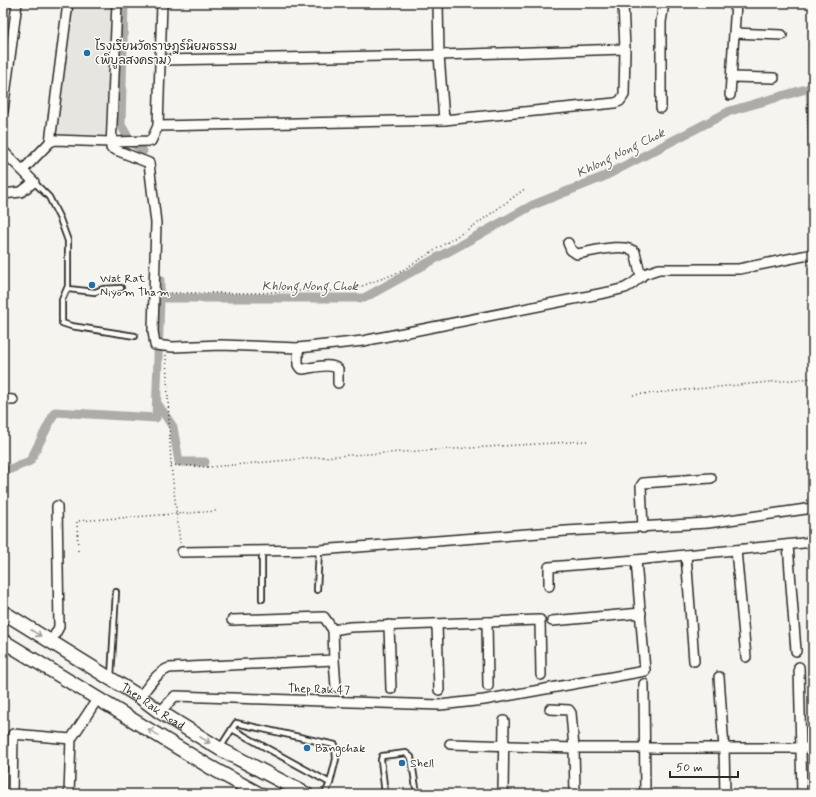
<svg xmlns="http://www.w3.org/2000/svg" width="816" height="797" font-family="Mynerve,'Playpen Sans Thai',sans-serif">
<rect width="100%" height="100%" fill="#f5f4ef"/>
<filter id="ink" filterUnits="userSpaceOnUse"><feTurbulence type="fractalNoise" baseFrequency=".025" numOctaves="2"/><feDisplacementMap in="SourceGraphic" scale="8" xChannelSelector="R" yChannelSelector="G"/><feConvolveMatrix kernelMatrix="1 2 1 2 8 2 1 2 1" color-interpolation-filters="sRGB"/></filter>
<g filter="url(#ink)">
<polygon fill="#e6e5e0" points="71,3 112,3 105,135 53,134"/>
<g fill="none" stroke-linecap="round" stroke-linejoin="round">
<g stroke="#adaca9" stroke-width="9">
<path d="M 124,3 L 121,125 C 127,136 132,144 143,151"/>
<polyline points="810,87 813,171"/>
<polyline points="160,298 160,280"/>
<polyline points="157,403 173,427 179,462 205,462"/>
<polyline points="3,472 30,461 55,412 156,418 160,298 364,298 533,205 603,177 730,111 813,87"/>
</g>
<g stroke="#2b2b2b" stroke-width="8">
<g id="service">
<polyline points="34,182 49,197 60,219 68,241 68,286 62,300 62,323 71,326 135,336"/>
<polyline points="68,289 95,292 103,289 121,288"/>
<polyline points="317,590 319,550"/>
<polyline points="262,599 262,552"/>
<polyline points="111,677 116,592"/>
<polyline points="232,729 236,723 335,745 336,759 330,783"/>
<polyline points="220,748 232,729 330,783 325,794"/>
<polyline points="385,794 381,760 382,756 406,753 411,757 417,794"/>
</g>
</g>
<g stroke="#2b2b2b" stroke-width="12">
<g id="minor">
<polyline points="117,3 111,148 149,163 156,223 153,331 155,345 173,347 221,345 298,348 363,341 609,292 625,288 632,284 644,274 659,269 739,269 813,254"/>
<polyline points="438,3 439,55 444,120"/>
<polyline points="734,33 782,35"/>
<polyline points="160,60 439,55 625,49"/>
<polyline points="732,77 774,78"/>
<polyline points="730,95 736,3"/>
<polyline points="661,108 661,22 664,3"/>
<polyline points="3,111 17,3"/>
<polyline points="158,126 444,120 615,103 620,101 624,95 625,49 623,3"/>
<polyline points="50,142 68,3"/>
<polyline points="3,151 34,182 21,192 3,194"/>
<polyline points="23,170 50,142 55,140 111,142 151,141 158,126 162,3"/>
<path d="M 568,243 L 571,250 L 577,254 C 591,252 624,242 635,252 L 641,277"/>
<path d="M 298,348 L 298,365 L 300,368 L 303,369 C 313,368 330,362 338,369 L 338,383"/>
<polyline points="3,399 13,400"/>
<polyline points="643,528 641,486 643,483 711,478"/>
<polyline points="788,545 796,651"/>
<polyline points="736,550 746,657"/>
<polyline points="182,552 319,550 566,531 708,523 813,508"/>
<polyline points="686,555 694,661"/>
<polyline points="549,586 549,567 636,560"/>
<polyline points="232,620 324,617 333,630"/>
<polyline points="552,621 641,613"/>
<polyline points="487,622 488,686"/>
<polyline points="437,624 439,690"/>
<polyline points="389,625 391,689"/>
<polyline points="51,642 59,627 57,506"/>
<polyline points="334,660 336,687"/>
<polyline points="799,667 802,794"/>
<polyline points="719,677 724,748 725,794"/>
<polyline points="644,684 645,794"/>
<path d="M 140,697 C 148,687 156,673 169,668 L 334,660 L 333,630 L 350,627 L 540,620 L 541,675"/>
<polyline points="550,709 569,710 571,713 574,748 575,794"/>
<polyline points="160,712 175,696 440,705 484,700 645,671 636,560 813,542"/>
<polyline points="450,744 574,748 813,748"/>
<polyline points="12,794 13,734 71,739"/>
<polyline points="69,794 71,739 98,698"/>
<polyline points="503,794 504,721"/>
</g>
</g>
<g stroke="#2b2b2b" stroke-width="16">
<g id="secondary">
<path id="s1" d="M 3,612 L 140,697 L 160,712 L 220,749 L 306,794"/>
<polyline points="3,641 210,767 259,794"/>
</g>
</g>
<g stroke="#2b2b2b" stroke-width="1.5" stroke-dasharray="1 3" stroke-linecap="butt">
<polyline points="807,103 813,218"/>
<polyline points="163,293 263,293 285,291 331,291 354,289 400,272 478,223 526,188"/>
<polyline points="166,355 171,465 180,543"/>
<polyline points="633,395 813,378"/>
<polyline points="171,465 210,467 335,456 587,441"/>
<polyline points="78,551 77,521 216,511"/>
</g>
<use href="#service" stroke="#fdfcf7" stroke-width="4.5"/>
<use href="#minor" stroke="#fdfcf7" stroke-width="9"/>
<use href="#secondary" stroke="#fdfcf7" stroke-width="13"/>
</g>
<defs><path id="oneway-shaft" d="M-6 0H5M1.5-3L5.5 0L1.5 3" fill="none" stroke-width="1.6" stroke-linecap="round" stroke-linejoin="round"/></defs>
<g stroke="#9e9e9b">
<use href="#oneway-shaft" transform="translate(36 633) rotate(32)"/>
<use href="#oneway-shaft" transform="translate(153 732) rotate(-148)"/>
<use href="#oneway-shaft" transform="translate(205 740) rotate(32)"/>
</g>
</g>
<g fill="#1f6fb2" stroke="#fdfcf7" stroke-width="1.5">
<circle cx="87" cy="53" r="4"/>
<circle cx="92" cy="285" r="4"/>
<circle cx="307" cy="748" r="4"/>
<circle cx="402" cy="763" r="4"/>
</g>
<g text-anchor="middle" stroke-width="3" stroke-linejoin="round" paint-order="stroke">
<g font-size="12" fill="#2b2b2b" stroke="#fdfcf7" text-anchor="start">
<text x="95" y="50">โรงเรียนวัดราษฎร์นิยมธรรม<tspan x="95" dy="14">(พิบูลสงคราม)</tspan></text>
<text x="100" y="282">Wat Rat<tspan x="100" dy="14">Niyom Tham</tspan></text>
<text x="315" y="752">Bangchak</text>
<text x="410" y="767">Shell</text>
</g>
<g font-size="12" fill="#2b2b2b" stroke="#fdfcf7">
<text transform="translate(319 689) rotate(2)" y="4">Thep Rak 47</text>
<text dy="4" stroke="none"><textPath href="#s1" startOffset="177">Thep Rak Road</textPath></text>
</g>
<g font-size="13" font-style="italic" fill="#585857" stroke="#fdfcf7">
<text transform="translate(620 152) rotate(-26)" y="5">Khlong Nong Chok</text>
<text x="310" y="290">Khlong Nong Chok</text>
</g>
</g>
<rect width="816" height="797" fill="none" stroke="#fdfcf7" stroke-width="16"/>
<rect x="8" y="8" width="800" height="781" fill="none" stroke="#2b2b2b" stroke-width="1.5" filter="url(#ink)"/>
<path d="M670 771v6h68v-6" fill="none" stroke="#2b2b2b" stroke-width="2"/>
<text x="676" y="771" font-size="12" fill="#2b2b2b" stroke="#fdfcf7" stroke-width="3" paint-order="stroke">50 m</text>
</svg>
